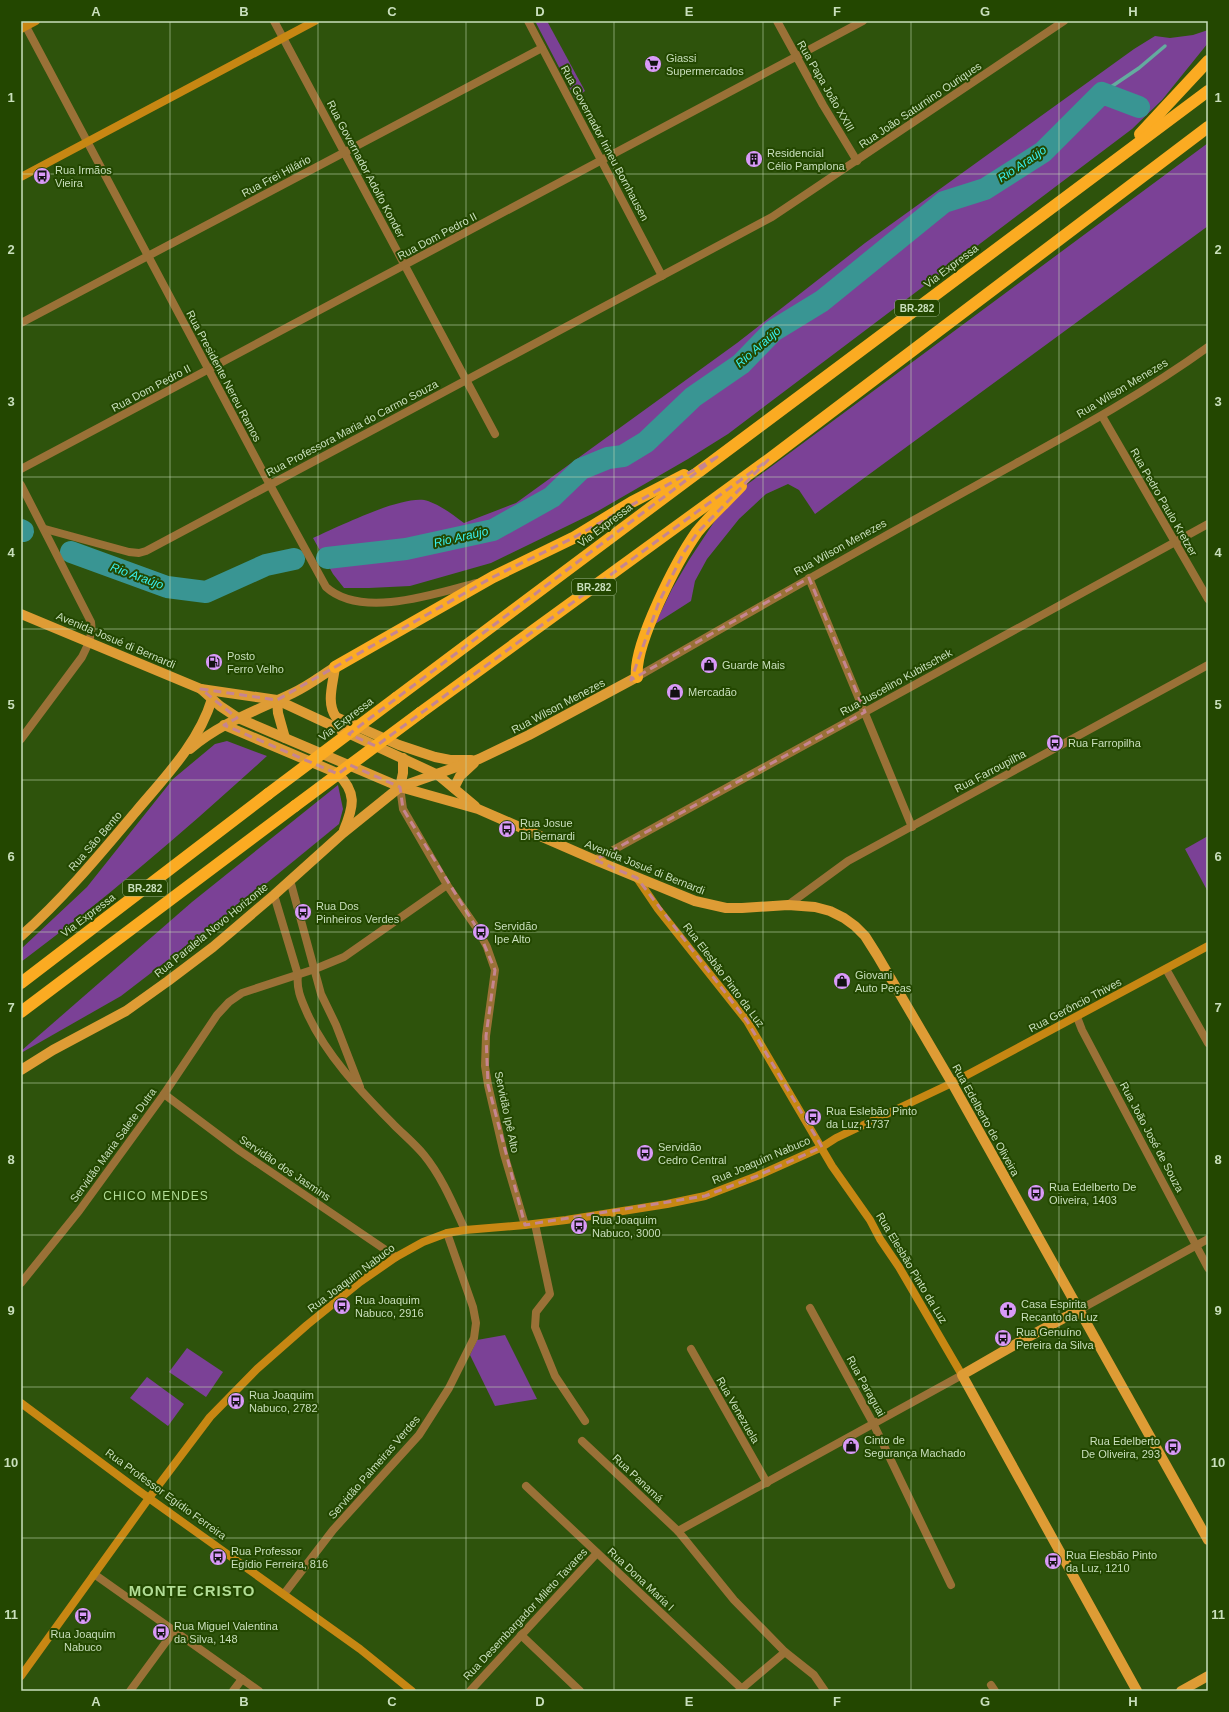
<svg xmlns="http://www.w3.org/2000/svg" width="1229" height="1712" font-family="Arial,sans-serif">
<rect width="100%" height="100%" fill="#2e530c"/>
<g fill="#7b4196">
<polygon points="535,21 547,21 585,91 575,98"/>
<path d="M 1208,30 L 1208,43 L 1162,100 L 1132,129 L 728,434 L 688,459 L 598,511 L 491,563 L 410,586 L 369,588 L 344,588 L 333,574 L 313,538 C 336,528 405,493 428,501 C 442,506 453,515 464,523 L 516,503 L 737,343 L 865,243 L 1134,49 L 1155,36 L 1170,38 L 1193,35 Z"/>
<polygon points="1208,143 1208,226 815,514 799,490 788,484 766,494 739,519 707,559 695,581 691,601 655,624 672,589 689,560 718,516 745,486"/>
<path d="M 227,741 L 267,756 C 188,828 107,898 21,962 L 21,949 L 87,887 L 173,779 L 215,744 Z"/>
<polygon points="338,785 343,809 339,824 246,900 121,996 21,1053 21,1051 192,902"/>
<polygon points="1208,836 1208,892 1185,849"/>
<polygon points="505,1335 537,1399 495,1406 470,1355 477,1340"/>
<polygon points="187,1348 223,1372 206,1397 169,1372"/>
<polygon points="147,1377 184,1404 168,1426 130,1398"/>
</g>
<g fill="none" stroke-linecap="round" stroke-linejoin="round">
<polyline stroke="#64ab9f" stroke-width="3.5" points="1102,93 1139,68 1165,46"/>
<g stroke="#399593" stroke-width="22">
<polyline points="21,530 23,531"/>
<polyline points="71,552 167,587 206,592 266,565 294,559"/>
<polyline points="327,558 406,549 493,530 552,497 581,469 608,458 623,456 646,442 693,397 741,364 773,331 822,301 944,202 985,189 1043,152 1102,93 1139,107"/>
</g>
<g stroke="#9a7137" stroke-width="8">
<path d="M 23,21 L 270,485 L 326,587 C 361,619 435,594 476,583"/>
<polyline points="274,21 495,434"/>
<polyline points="528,21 662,276"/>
<polyline points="777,21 823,105 857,161"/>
<polyline points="21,323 542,48"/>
<polyline points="1102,416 1208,599"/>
<polyline points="21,469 863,21"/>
<path d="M 21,485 L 91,622 C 93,635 88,645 82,657 L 21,739"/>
<polyline points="45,529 129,552 139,553 146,551 772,217 1064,21"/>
<polyline points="809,578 912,827"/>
<path d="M 637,677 C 746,614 856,552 966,491 C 1048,445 1132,402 1208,347"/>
<polyline points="400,787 403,809 447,885 478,930 487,947 495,970 486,1036 485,1066 488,1085 504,1154 525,1225"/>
<polyline points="595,860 1208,524"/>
<polyline points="290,880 321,994 336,1025 360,1087"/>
<path d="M 274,895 L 298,975 C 296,990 302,1001 308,1015 C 328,1058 361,1091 394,1125 C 404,1135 415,1144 424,1155 C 442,1177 453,1204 465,1230"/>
<polyline points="788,905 848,861 1208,665"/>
<polyline points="1166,969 1208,1043"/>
<polyline points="1077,1017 1082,1030 1208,1268"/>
<polyline points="164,1094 240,1151 396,1257"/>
<polyline points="535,1224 550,1294 536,1312 535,1327 555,1376 585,1421"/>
<polyline points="21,1283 79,1211 164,1094 217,1015 229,1002 242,993 315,969 344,957 447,885"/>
<polyline points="810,1308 873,1423 951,1585"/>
<polyline points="1079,1310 1208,1239"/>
<polyline points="691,1349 767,1483"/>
<polyline points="582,1441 678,1531 734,1600 785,1652 814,1675 825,1691"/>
<polyline points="526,1486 741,1688"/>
<polyline points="678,1531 962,1375"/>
<polyline points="94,1574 259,1691"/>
<polyline points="284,1594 333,1530 419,1435 449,1388 474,1338 476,1323 473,1307 447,1233"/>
<polyline points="521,1635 580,1691"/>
<polyline points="991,1685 995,1691"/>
<polyline points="130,1691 174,1631"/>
<polyline points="233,1691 242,1679"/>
<polyline points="470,1691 597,1553"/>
<polyline points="739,1691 785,1652"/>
</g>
<g stroke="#c78713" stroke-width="8">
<polyline points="21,29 36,21"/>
<polyline points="21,177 315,21"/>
<polyline points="637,878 658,909 747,1021 832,1166 870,1220 880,1239 899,1267 962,1375"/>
<polyline points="21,1403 139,1491 360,1649 412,1691"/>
<polyline points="21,1676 149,1498 210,1417 257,1369 307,1325 360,1282 396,1257 423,1242 447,1233 465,1230 525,1225 566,1220 667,1204 705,1196 757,1176 822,1147 836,1138 952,1083 1208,946"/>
</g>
<g stroke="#de9c35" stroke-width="10">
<polyline points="21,614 201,689 277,700 438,775 475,806"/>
<path d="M 335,667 C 333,684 326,703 336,717 L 399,745 L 435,757 L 450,760 L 471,760"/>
<polyline points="201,689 220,706 238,718 400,787 478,809 595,860 695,901 726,908 742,908 788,905 815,907 830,911 844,918 855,926 865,936 877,955 952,1083 1208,1540"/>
<polyline points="277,700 278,713 285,738"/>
<path d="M 224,725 L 337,773 C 357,792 354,806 344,830"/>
<path d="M 190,749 C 220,723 258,710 293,693 C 308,686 321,676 335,667"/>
<polyline points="400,787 403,773 403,758"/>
<polyline points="454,788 460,776 474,763"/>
<path d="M 21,936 C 64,898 101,853 138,809 C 166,776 199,742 212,699"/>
<polyline points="21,1070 53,1050 126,1011 168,981 213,947 274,895 343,833 400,787 479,759 529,735 637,677"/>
<polyline points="1079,1310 1030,1336 962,1375 1137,1691"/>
<polyline points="1181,1691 1208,1676"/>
</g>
<g stroke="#fbab22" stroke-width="12">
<polyline points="1140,134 1208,61"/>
<polyline points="335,667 493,577 573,538 632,502 684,475"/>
<path d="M 637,677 C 633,645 678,559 697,532 C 710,516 727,501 741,486"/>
<polyline points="396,698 1208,91"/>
<polyline points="420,713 768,460 1208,127"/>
<polyline points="21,983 268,794"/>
<polyline points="21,1012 295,806"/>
</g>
<g stroke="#fbab22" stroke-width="12">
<polyline points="268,794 396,698"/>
<polyline points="295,806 420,713"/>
</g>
</g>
<path fill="none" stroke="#c68590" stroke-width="3" stroke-dasharray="8 5" stroke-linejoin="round" d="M 717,457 L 349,734 L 376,746 L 768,460 L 698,532 L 684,552 L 659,602 L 631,680 L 809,578 L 865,712 L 595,860 L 637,878 L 747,1021 L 822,1147 L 757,1176 L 705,1196 L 525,1225 L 488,1085 L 486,1036 L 495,970 L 478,930 L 403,809 L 400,787 L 350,765 L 338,774 L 224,725 L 237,718 L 201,689 L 277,700 L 493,577 L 573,538 Z"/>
<path fill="none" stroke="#c9dfbc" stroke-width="1" stroke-opacity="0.55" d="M 170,21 L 170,1691M 318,21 L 318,1691M 466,21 L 466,1691M 614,21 L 614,1691M 763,21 L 763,1691M 911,21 L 911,1691M 1059,21 L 1059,1691M 21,174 L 1208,174M 21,325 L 1208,325M 21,477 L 1208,477M 21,629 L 1208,629M 21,780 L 1208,780M 21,932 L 1208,932M 21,1083 L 1208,1083M 21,1235 L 1208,1235M 21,1387 L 1208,1387M 21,1538 L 1208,1538"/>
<defs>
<g id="supermarket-disc" transform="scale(0.9)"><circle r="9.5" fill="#d99af8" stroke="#234700"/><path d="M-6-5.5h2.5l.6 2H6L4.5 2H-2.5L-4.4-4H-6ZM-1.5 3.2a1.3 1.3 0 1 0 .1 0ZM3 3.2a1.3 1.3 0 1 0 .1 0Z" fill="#111"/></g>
<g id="building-disc" transform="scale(0.9)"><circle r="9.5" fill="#d99af8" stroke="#234700"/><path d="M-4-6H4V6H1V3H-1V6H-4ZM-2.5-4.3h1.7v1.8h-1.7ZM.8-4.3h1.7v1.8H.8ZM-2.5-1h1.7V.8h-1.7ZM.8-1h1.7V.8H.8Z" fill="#111"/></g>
<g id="bus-disc" transform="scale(0.9)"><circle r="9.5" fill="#d99af8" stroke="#234700"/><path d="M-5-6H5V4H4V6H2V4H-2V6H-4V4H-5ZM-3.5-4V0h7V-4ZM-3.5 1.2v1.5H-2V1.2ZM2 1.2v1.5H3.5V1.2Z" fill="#111"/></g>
<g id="fuel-disc" transform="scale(0.9)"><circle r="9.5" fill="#d99af8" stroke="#234700"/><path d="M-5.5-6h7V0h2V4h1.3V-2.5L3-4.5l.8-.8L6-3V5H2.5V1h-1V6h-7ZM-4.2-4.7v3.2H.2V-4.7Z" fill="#111"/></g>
<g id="shop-disc" transform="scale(0.9)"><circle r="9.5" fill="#d99af8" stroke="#234700"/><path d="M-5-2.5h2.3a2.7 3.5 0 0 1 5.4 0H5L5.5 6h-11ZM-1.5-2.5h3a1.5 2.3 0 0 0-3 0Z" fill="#111"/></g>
<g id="church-disc" transform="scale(0.9)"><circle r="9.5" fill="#d99af8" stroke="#234700"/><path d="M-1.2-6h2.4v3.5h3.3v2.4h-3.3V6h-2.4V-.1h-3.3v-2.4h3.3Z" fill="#111"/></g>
</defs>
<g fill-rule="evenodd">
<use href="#supermarket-disc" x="653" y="64"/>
<use href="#building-disc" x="754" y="159"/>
<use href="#bus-disc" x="42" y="176"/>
<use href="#fuel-disc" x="214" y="662"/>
<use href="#shop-disc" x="709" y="665"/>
<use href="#shop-disc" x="675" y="692"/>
<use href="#bus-disc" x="1055" y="743"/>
<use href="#bus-disc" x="507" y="829"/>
<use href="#bus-disc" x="303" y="912"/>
<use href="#bus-disc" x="481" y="932"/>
<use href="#shop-disc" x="842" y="981"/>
<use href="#bus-disc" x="813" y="1117"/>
<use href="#bus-disc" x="645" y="1153"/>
<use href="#bus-disc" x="1036" y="1193"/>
<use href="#bus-disc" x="579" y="1226"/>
<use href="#bus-disc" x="342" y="1306"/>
<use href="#church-disc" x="1008" y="1310"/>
<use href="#bus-disc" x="1003" y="1338"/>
<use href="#bus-disc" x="236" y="1401"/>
<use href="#shop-disc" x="851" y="1446"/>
<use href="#bus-disc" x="1173" y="1447"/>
<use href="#bus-disc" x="218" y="1557"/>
<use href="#bus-disc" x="1053" y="1561"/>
<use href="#bus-disc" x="83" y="1616"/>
<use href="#bus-disc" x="161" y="1632"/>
</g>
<g text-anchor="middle" stroke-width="4" stroke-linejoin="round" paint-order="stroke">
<g fill="#234700" stroke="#97b184" stroke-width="1">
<rect x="895" y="300" width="44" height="16" rx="3"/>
<rect x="572" y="579" width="44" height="16" rx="3"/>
<rect x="123" y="880" width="44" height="16" rx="3"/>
</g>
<g font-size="10" font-weight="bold" fill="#c9dfbc">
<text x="917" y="312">BR-282</text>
<text x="594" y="591">BR-282</text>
<text x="145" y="892">BR-282</text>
</g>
<g font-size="11" fill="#c9dfbc" stroke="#234700" text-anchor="start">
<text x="666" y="62">Giassi<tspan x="666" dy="13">Supermercados</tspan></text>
<text x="767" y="157">Residencial<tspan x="767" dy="13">Célio Pamplona</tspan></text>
<text x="55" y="174">Rua Irmãos<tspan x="55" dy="13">Vieira</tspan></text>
<text x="227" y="660">Posto<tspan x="227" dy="13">Ferro Velho</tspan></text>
<text x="722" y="669">Guarde Mais</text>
<text x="688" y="696">Mercadão</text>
<text x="1068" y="747">Rua Farropilha</text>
<text x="520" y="827">Rua Josue<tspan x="520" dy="13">Di Bernardi</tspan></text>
<text x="316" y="910">Rua Dos<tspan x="316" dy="13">Pinheiros Verdes</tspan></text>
<text x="494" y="930">Servidão<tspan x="494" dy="13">Ipe Alto</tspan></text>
<text x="855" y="979">Giovani<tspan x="855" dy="13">Auto Peças</tspan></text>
<text x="826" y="1115">Rua Eslebão Pinto<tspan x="826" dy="13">da Luz, 1737</tspan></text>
<text x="658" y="1151">Servidão<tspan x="658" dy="13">Cedro Central</tspan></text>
<text x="1049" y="1191">Rua Edelberto De<tspan x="1049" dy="13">Oliveira, 1403</tspan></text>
<text x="592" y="1224">Rua Joaquim<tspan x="592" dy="13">Nabuco, 3000</tspan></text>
<text x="355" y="1304">Rua Joaquim<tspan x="355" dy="13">Nabuco, 2916</tspan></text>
<text x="1021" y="1308">Casa Espirita<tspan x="1021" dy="13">Recanto da Luz</tspan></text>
<text x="1016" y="1336">Rua Genuíno<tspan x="1016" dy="13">Pereira da Silva</tspan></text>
<text x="249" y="1399">Rua Joaquim<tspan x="249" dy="13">Nabuco, 2782</tspan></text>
<text x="864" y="1444">Cinto de<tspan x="864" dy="13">Segurança Machado</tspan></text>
<text x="1160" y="1445" text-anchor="end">Rua Edelberto<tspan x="1160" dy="13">De Oliveira, 293</tspan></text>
<text x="231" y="1555">Rua Professor<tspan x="231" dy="13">Egídio Ferreira, 816</tspan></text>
<text x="1066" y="1559">Rua Elesbão Pinto<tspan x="1066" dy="13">da Luz, 1210</tspan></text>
<text x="174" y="1630">Rua Miguel Valentina<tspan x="174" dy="13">da Silva, 148</tspan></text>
<text x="83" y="1638" text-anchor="middle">Rua Joaquim<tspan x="83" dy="13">Nabuco</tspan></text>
</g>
<g font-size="11" fill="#c9dfbc" stroke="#234700">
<text transform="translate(826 86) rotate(60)" y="4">Rua Papa João XXIII</text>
<text transform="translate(920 105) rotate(-34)" y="4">Rua João Saturnino Ouriques</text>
<text transform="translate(605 143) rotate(62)" y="4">Rua Governador Irineu Bornhausen</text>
<text transform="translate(366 169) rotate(62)" y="4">Rua Governador Adolfo Konder</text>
<text transform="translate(276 176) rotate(-28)" y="4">Rua Frei Hilário</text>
<text transform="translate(437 236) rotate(-28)" y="4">Rua Dom Pedro II</text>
<text transform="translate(951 266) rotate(-37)" y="4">Via Expressa</text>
<text transform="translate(224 376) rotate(62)" y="4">Rua Presidente Nereu Ramos</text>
<text transform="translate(151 388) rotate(-28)" y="4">Rua Dom Pedro II</text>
<text transform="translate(1122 388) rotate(-31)" y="4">Rua Wilson Menezes</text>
<text transform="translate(352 428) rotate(-28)" y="4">Rua Professora Maria do Carmo Souza</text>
<text transform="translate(1164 502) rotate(60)" y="4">Rua Pedro Paulo Kretzer</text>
<text transform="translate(605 525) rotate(-37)" y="4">Via Expressa</text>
<text transform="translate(840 547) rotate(-29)" y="4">Rua Wilson Menezes</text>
<text transform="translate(116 640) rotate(23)" y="4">Avenida Josué di Bernardi</text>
<text transform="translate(896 682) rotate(-29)" y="4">Rua Juscelino Kubitschek</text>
<text transform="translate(558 706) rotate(-28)" y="4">Rua Wilson Menezes</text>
<text transform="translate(346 719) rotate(-37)" y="4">Via Expressa</text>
<text transform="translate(990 771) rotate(-28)" y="4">Rua Farroupilha</text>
<text transform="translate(95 841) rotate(-49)" y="4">Rua São Bento</text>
<text transform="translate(645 867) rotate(22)" y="4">Avenida Josué di Bernardi</text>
<text transform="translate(88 915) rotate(-37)" y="4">Via Expressa</text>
<text transform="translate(211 930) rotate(-39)" y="4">Rua Paralela Novo Horizonte</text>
<text transform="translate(724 975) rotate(53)" y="4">Rua Elesbão Pinto da Luz</text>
<text transform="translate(1075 1005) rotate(-28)" y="4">Rua Gerôncio Thives</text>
<text transform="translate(507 1112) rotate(78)" y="4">Servidão Ipê Alto</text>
<text transform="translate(986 1120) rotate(61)" y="4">Rua Edelberto de Oliveira</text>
<text transform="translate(1152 1137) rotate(62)" y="4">Rua João José de Souza</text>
<text transform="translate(113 1145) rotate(-54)" y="4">Servidão Maria Salete Dutra</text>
<text transform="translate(761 1160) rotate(-23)" y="4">Rua Joaquim Nabuco</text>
<text transform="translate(285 1168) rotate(34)" y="4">Servidão dos Jasmins</text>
<text transform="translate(912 1268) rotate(59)" y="4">Rua Elesbão Pinto da Luz</text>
<text transform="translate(351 1278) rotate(-37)" y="4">Rua Joaquim Nabuco</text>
<text transform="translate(866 1386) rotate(61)" y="4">Rua Paraguai</text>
<text transform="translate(738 1410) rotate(60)" y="4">Rua Venezuela</text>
<text transform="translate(374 1467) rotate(-49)" y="4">Servidão Palmeiras Verdes</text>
<text transform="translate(638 1478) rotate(43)" y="4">Rua Panamá</text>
<text transform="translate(166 1494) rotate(36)" y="4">Rua Professor Egídio Ferreira</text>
<text transform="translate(641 1579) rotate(43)" y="4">Rua Dona Maria I</text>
<text transform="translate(525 1614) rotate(-47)" y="4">Rua Desembargador Mileto Tavares</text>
</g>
<g font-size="12" font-style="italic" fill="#38efed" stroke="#234700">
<text transform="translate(1022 164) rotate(-34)" y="4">Rio Araújo</text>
<text transform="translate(758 347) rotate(-41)" y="4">Rio Araújo</text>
<text transform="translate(461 537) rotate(-13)" y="4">Rio Araújo</text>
<text transform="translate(137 576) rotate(20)" y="4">Rio Araújo</text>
</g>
<g font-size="12" letter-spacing="1" fill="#b2dd96" stroke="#234700">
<text x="156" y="1200">CHICO MENDES</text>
</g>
<g font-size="15" font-weight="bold" letter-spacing="1" fill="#b2dd96" stroke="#234700">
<text x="192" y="1596">MONTE CRISTO</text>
</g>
</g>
<rect width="1229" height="1712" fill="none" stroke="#234700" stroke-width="44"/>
<rect x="22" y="22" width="1185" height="1668" fill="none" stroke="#c9dfbc" stroke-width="1.5"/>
<g font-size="13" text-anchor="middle" font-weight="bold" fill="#c9dfbc">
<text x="96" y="16">A</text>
<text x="244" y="16">B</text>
<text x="392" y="16">C</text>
<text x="540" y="16">D</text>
<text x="689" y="16">E</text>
<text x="837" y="16">F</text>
<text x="985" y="16">G</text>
<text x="1133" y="16">H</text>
<text x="11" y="102">1</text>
<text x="1218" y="102">1</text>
<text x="11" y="254">2</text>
<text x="1218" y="254">2</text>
<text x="11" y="406">3</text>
<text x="1218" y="406">3</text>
<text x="11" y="557">4</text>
<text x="1218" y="557">4</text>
<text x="11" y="709">5</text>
<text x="1218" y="709">5</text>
<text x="11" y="861">6</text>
<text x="1218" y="861">6</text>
<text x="11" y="1012">7</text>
<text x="1218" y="1012">7</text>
<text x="11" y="1164">8</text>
<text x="1218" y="1164">8</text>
<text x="11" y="1315">9</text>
<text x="1218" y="1315">9</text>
<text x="11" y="1467">10</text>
<text x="1218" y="1467">10</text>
<text x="11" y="1619">11</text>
<text x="1218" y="1619">11</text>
<text x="96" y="1706">A</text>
<text x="244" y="1706">B</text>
<text x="392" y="1706">C</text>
<text x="540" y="1706">D</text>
<text x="689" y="1706">E</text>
<text x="837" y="1706">F</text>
<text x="985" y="1706">G</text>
<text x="1133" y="1706">H</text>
</g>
</svg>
